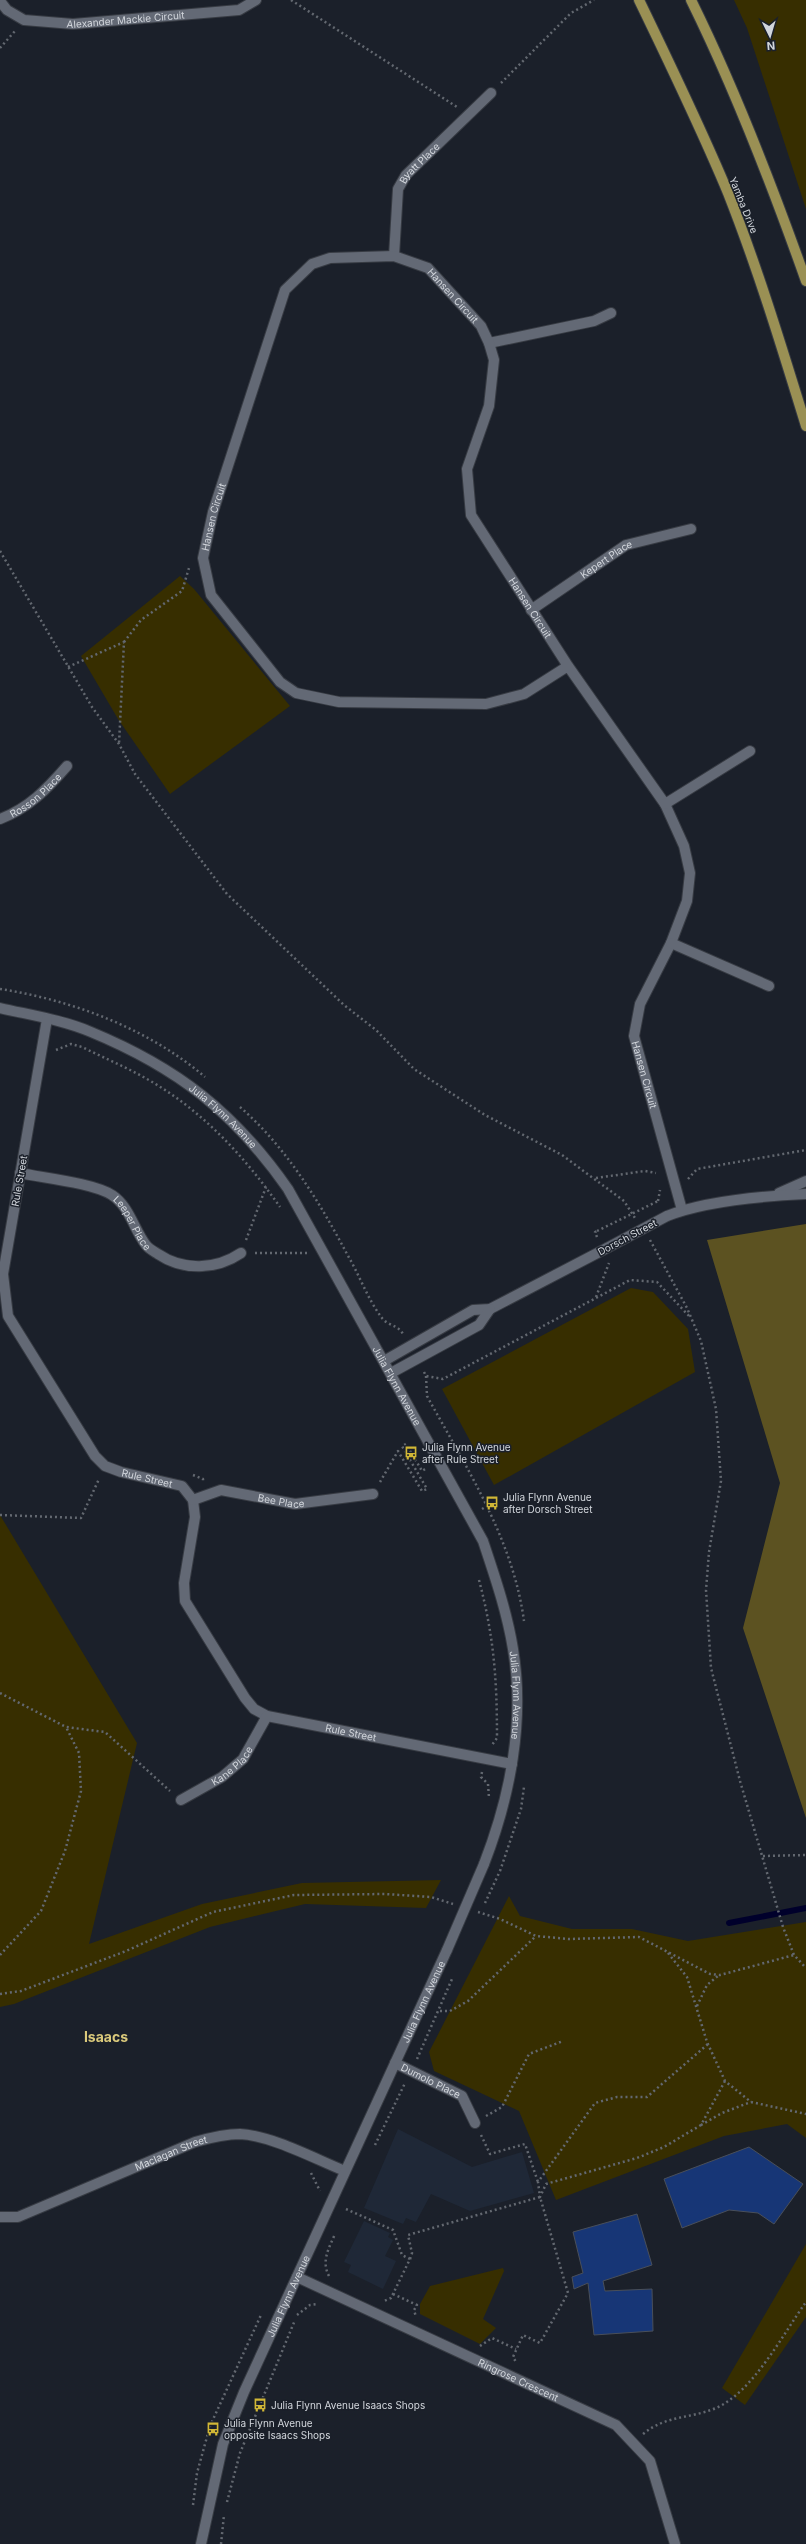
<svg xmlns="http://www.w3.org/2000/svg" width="806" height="2544" font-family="Inter,sans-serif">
<rect width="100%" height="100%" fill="#1b202a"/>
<g fill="#1f2837">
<polygon points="398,2129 472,2167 522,2152 534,2193 470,2211 431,2194 416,2222 406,2218 403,2224 364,2208"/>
<polygon points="364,2221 390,2233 388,2237 393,2240 385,2256 396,2261 383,2289 348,2272 351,2265 344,2262"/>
</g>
<g fill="#372e00">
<polygon points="734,0 806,0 806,209 747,28"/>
<polygon points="180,576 194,589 290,706 170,794 118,719 81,656"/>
<polygon points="631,1288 653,1292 688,1329 695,1372 494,1485 442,1389"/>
<polygon points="0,1515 137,1743 89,1944 202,1904 302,1883 441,1880 426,1908 305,1904 210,1927 14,2004 0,2007"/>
<polygon points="509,1896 520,1916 572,1929 632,1929 688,1941 806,1922 806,2138 787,2124 724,2136 556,2200 519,2111 434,2071 429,2052"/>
<polygon points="806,2244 806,2317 745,2405 722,2388"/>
<polygon points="503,2268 504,2271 483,2319 496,2328 480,2344 420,2314 420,2304 430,2286"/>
</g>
<polygon fill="#5c5221" points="806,1224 806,1818 743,1628 780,1483 707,1240"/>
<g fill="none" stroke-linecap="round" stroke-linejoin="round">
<polyline stroke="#00002b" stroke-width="6" points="729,1923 806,1908"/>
</g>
<g fill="#173676" stroke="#494f5a">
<polygon points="749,2147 803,2184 774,2224 758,2213 729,2210 682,2228 664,2179"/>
<polygon points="637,2214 652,2265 603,2281 605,2291 652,2289 653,2331 594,2335 588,2283 574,2289 572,2277 583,2273 573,2232"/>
</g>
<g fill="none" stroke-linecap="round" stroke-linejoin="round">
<g stroke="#373b43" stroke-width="12">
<g id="minor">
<path id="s1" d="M 0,1 L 7,10 L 24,20 L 73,24 L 239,10 L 256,0"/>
<path id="s2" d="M 394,256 L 398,189 L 406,175 L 491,93"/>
<polyline points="489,343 594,321 611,313"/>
<path id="s3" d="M 531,610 L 626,545 L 691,529"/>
<path id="s4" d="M 568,666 L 524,694 L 486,704 L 339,702 L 296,693 L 280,682 L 211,595 L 203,558 L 213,512 L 285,290 L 312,264 L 330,258 L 394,256 L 428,268 L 481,326 L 489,343 L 494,360 L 489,406 L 467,469 L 471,515 L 568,666 L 665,804 L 684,846 L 690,873 L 687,901 L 671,943 L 640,1004 L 634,1036 L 682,1210"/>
<polyline points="665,804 750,751"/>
<path id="s5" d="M 0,819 C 29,808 47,789 67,766"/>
<polyline points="671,943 769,986"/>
<path id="s6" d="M 0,1008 C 30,1015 63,1020 91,1032 C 178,1068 234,1112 288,1189 L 483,1541 C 495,1577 507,1612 513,1649 C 525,1721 510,1797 484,1864"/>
<path id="s7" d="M 47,1019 L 3,1274 L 8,1316 L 95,1456 L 105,1466 L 121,1472 L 182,1486 L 193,1500 L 195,1517 L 184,1583 L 185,1601 L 245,1698 L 254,1709 L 267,1716 L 512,1764"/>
<path id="s8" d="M 20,1173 C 44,1178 93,1183 112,1195 C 130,1207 134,1230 146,1245 C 149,1249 155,1252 158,1254 C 183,1271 216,1270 241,1253"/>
<polyline points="779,1193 806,1181"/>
<path d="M 667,1216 C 705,1201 764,1196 806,1194"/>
<polyline points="384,1361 473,1310 490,1309 607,1248"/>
<polyline points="391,1373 479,1325 490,1309"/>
<path id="s9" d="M 193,1500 L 221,1490 L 295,1504 L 373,1494"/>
<path id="s10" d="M 181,1800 L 222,1777 L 243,1759 L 267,1716"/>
<path id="s11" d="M 395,2063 L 462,2096 L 475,2123"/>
<path id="s12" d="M 0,2217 L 18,2217 L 195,2142 C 209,2138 225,2134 240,2134 C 273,2136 315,2159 345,2171"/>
<path id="s13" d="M 297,2277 L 616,2425 L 650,2461 L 675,2544"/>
<path id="s14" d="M 201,2544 L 223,2444 L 244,2392 L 447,1950"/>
</g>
</g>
<g stroke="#373b43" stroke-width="12">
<g id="major">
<path d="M 639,0 C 670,64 701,128 728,193 C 758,269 782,348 806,426"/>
<path d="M 691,0 C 736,91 772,185 806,281"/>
</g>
</g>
<g stroke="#636870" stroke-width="2.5" stroke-dasharray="2 3" stroke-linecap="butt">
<polyline points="291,0 457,107"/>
<polyline points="0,48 15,31"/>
<polyline points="501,83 571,13 594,0"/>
<polyline points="0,551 92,707 119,744 135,774 227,894 344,1005 376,1030 414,1069 485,1115 562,1155 624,1201 635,1218"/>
<polyline points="124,642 141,620 182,591 189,568"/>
<polyline points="68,667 124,642 119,744"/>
<path d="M 0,989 C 72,1000 149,1029 205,1077"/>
<path d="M 56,1050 L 71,1044 L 82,1047 C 104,1058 126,1067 147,1079 C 202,1110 245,1157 280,1207"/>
<path d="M 240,1107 C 286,1147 319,1201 347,1254 C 359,1274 368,1300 382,1318 C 388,1326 397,1324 403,1334"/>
<polyline points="596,1178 645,1171 656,1173"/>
<polyline points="688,1179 697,1169 806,1150"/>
<polyline points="658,1201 660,1190"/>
<polyline points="597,1237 595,1232 597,1231"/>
<polyline points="246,1240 266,1187"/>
<polyline points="650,1240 687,1308 701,1341 716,1409 721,1481 709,1552 706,1590 711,1668 740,1781 783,1927 794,1955 806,1968"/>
<polyline points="255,1253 308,1253"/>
<polyline points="596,1297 609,1263"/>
<polyline points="424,1372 426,1376 443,1379 630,1280 657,1282 689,1316"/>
<path d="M 426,1376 L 427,1396 C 466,1467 513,1539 524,1621"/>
<polyline points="193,1475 203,1479 203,1481"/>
<polyline points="380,1482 398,1451 422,1491 427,1489 402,1446 406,1444 422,1471 427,1468"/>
<polyline points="482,1509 492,1503"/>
<polyline points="0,1515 81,1518 99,1479"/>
<path d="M 479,1580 C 494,1637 497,1679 497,1738 L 492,1745"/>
<polyline points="0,1693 66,1727 105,1732 170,1791"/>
<polyline points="482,1772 481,1777 488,1784 489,1798"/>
<polyline points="763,1856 806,1855"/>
<polyline points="500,1871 521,1809 524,1787"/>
<polyline points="478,1912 500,1919 536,1936 569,1939 639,1937 710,1974 720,1975 794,1955"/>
<polyline points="668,1953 687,1977 707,2042 725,2081 751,2102 806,2114"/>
<polyline points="0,1955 41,1911 65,1851 81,1791 79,1753 66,1727"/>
<polyline points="0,1994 21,1991 126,1951 213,1912 294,1895 385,1894 431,1897 453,1904"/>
<polyline points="697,2006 707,1985 719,1975"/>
<polyline points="440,2011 450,2011 468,2001 536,1936"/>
<polyline points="417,2059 452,1979"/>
<polyline points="725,2081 701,2125 722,2113 751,2102"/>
<polyline points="486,2116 502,2107 529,2054 563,2041"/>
<polyline points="701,2125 664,2147 637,2158 546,2184 540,2197 538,2182 595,2103 617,2097 647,2097 708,2044"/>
<polyline points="481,2135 490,2154 525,2144 538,2182"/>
<polyline points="375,2145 405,2083"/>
<polyline points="311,2173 320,2191"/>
<polyline points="346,2209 393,2230 402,2255 410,2259 391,2298 384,2301"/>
<polyline points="410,2259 412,2253 408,2235 540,2197 568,2293 540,2343 523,2335 513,2357 516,2362"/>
<path d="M 329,2276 C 321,2261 329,2248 335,2234"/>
<polyline points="393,2294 417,2305 414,2310 416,2317"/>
<polyline points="297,2315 310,2305 318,2304"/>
<polyline points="480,2346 492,2338 516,2349"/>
<path d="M 643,2434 C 666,2415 690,2419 716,2408 C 753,2392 783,2334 806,2302"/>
<polyline points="227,2502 240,2453 295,2320"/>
<polyline points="193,2505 197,2473 210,2426 261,2315"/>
<polyline points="221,2544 224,2515"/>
</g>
<use href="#minor" stroke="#636975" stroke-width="10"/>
<use href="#major" stroke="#9a9054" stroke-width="10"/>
<g stroke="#373b43" stroke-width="12" stroke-linecap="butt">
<g id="minor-bridge">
<polyline points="607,1248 667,1216"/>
<polyline points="447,1950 484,1864"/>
</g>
</g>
<g stroke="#636870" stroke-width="2.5" stroke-dasharray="2 3" stroke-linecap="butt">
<polyline points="597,1231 658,1201"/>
<polyline points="485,1903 500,1871"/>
</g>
<use href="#minor-bridge" stroke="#636975" stroke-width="10"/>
</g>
<defs>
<g id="bus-bare" transform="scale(1.08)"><path d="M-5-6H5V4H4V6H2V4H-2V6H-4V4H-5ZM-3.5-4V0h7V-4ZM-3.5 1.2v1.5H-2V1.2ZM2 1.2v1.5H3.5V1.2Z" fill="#d1b736" stroke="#1b202a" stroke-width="2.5" paint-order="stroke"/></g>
</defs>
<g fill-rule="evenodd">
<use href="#bus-bare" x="411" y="1453"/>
<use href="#bus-bare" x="492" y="1503"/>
<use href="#bus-bare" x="260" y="2405"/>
<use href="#bus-bare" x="213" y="2429"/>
</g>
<g text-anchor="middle" stroke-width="3" stroke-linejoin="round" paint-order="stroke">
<g font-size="10" fill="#d2d6dc" stroke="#1b202a">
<text dy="4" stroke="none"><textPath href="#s1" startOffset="133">Alexander Mackie Circuit</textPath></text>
<text dy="4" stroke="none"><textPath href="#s2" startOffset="101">Byatt Place</textPath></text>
<text transform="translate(744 205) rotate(68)" y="4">Yamba Drive</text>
<text dy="4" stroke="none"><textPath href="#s4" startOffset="925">Hansen Circuit</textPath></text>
<text dy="4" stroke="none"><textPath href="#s4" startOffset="493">Hansen Circuit</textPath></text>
<text dy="4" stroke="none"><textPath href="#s3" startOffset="91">Kepert Place</textPath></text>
<text dy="4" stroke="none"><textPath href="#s4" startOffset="1272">Hansen Circuit</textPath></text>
<text dy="4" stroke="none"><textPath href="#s5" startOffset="43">Rosson Place</textPath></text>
<text dy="4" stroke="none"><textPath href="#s4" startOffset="1798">Hansen Circuit</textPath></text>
<text dy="4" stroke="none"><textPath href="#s6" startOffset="252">Julia Flynn Avenue</textPath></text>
<text transform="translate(19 1181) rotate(-80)" y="4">Rule Street</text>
<text dy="4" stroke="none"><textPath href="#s8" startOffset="130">Leeper Place</textPath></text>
<text transform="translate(627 1237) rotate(-28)" y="4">Dorsch Street</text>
<text dy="4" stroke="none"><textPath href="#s6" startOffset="575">Julia Flynn Avenue</textPath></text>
<text dy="4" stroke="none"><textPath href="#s7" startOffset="524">Rule Street</textPath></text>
<text dy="4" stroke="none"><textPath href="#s9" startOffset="91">Bee Place</textPath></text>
<text dy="4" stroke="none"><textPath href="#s6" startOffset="911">Julia Flynn Avenue</textPath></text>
<text dy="4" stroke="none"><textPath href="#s7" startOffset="908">Rule Street</textPath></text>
<text dy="4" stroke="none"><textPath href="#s10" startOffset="62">Kane Place</textPath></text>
<text dy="4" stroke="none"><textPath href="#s14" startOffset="588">Julia Flynn Avenue</textPath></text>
<text dy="4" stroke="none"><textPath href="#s11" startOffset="40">Dumolo Place</textPath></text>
<text dy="4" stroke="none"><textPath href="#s12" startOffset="184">Maclagan Street</textPath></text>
<text dy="4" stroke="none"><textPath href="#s14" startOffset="264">Julia Flynn Avenue</textPath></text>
<text dy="4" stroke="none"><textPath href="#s13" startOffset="244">Ringrose Crescent</textPath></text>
</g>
<g font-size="10" fill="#d2d6dc" stroke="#1b202a" text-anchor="start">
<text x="422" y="1451">Julia Flynn Avenue<tspan x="422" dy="12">after Rule Street</tspan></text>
<text x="503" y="1501">Julia Flynn Avenue<tspan x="503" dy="12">after Dorsch Street</tspan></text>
<text x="271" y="2409">Julia Flynn Avenue Isaacs Shops</text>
<text x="224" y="2427">Julia Flynn Avenue<tspan x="224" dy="12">opposite Isaacs Shops</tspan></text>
</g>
<g font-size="14" font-weight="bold" fill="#dac97b" stroke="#1b202a">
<text x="106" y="2042">Isaacs</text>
</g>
</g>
<g transform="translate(770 36) rotate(175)" stroke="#1b202a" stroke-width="3" paint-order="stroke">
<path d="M0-3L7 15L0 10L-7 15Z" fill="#d2d6dc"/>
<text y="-6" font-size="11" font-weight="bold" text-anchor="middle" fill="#d2d6dc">N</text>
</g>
</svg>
